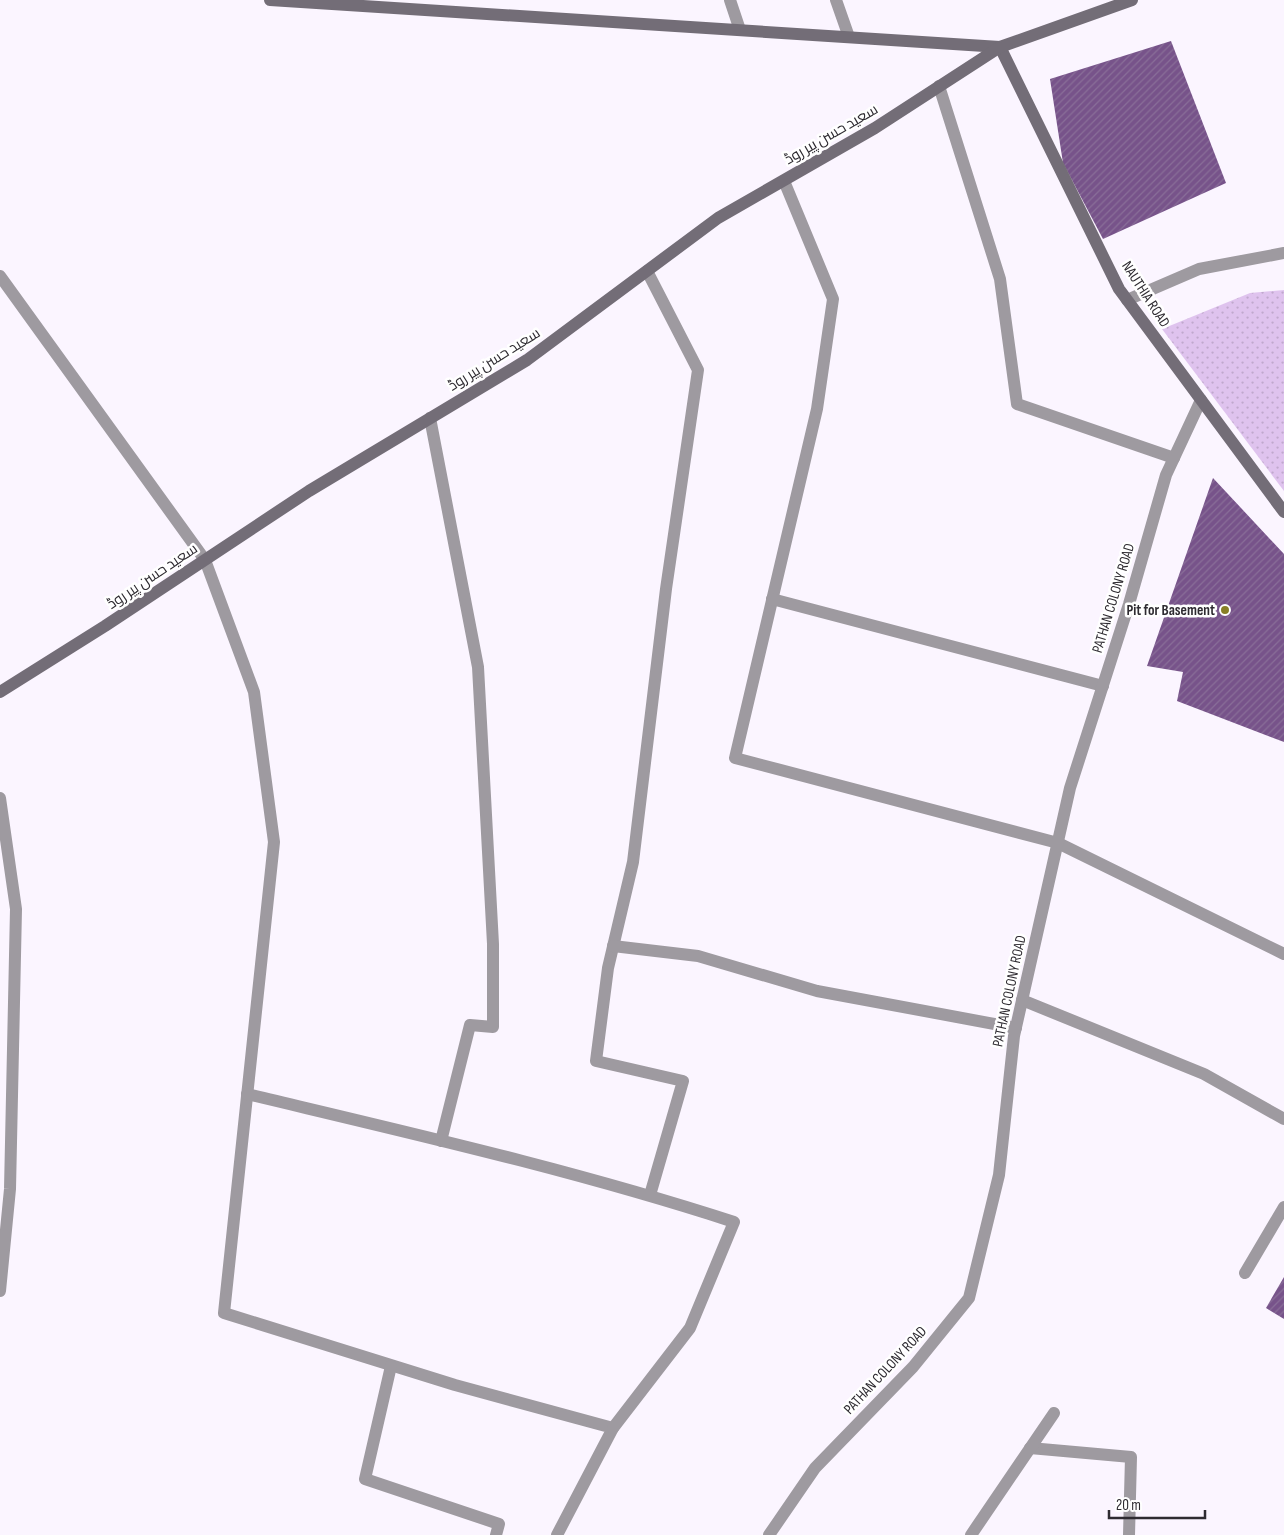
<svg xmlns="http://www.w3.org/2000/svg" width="1284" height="1535" font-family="'Sofia Sans Condensed',Cairo,sans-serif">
<defs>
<pattern id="grass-dots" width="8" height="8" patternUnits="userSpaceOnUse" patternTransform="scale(1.25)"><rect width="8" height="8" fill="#dfc3ee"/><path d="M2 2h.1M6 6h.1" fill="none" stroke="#c0a8cd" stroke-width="1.8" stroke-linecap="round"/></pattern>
<pattern id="building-hatch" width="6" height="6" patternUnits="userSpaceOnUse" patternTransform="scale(1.25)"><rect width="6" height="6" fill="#77538a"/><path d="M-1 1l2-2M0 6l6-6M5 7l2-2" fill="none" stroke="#896e98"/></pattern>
</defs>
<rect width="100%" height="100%" fill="#fbf5ff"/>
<polygon fill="url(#grass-dots)" points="1284,290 1284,491 1162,329 1250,293"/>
<g fill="url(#building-hatch)">
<polygon points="1171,41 1226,183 1103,239 1063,163 1050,79"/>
<polygon points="1213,478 1284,554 1284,742 1177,701 1183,672 1147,666"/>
<polygon points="1284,1277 1284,1319 1266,1308"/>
</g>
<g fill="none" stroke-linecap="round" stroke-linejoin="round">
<g stroke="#9e9aa0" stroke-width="12">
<polyline points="730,0 740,30"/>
<polyline points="836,0 849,37"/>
<polyline points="939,86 1000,279 1017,404 1174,458"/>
<polyline points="784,181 833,299 817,409 735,758 1058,843 1284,954"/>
<polyline points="647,271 698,370 666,589 633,862 608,968 596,1061 683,1081 650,1195"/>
<polyline points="0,276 205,560 254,692 274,842 224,1313 455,1385 613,1428 557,1535"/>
<polyline points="1127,300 1199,269 1284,253"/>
<polyline points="430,418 478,667 493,944 493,1027 470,1025 441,1141"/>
<polyline points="772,599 1103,686"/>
<polyline points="0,798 16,909 10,1189 0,1291"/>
<polyline points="613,946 698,956 817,991 1016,1028"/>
<polyline points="1022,1000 1204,1074 1284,1119"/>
<path d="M 247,1094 C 410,1133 574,1170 734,1222 L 690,1328 L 613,1428"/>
<polyline points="1245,1273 1284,1207"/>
<polyline points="391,1366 365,1479 499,1524 496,1535"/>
<polyline points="1030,1448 1131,1457 1129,1535"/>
<polyline points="769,1535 815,1468 913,1367 969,1298 999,1175 1014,1036 1070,788 1129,604 1166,475 1201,400"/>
<polyline points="971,1535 1054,1413"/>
</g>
<g stroke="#736d77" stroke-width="12">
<polyline points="270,0 1000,47"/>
<polyline points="1000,47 1119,289 1284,512"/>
<polyline points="0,692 105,626 309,491 527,360 718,218 875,128 1000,47 1132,0"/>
</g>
</g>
<circle fill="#887f26" stroke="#fff" stroke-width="2" cx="1225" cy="610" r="5"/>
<g text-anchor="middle" stroke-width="5" stroke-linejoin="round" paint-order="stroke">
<g font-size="15" fill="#2e2b31" stroke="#fff">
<text transform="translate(831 134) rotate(-30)" y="5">سعید حسن پیر روڈ</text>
<text transform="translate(1146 294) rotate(57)" y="5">NAUTHIA ROAD</text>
<text transform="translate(494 359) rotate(-32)" y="5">سعید حسن پیر روڈ</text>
<text transform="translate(152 576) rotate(-34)" y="5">سعید حسن پیر روڈ</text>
<text transform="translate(1113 598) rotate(-73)" y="5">PATHAN COLONY ROAD</text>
<text transform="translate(1009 991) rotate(-78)" y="5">PATHAN COLONY ROAD</text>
<text transform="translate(885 1370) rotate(-47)" y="5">PATHAN COLONY ROAD</text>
</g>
<g font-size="15" font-weight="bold" fill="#2e2b31" stroke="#fff" text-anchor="end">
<text x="1215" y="615">Pit for Basement</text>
</g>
</g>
<path d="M1109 1510v8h96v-8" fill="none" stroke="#2e2b31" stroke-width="2.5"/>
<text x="1116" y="1510" font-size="15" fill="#2e2b31" stroke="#ffffff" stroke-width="4" paint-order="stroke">20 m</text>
</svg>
